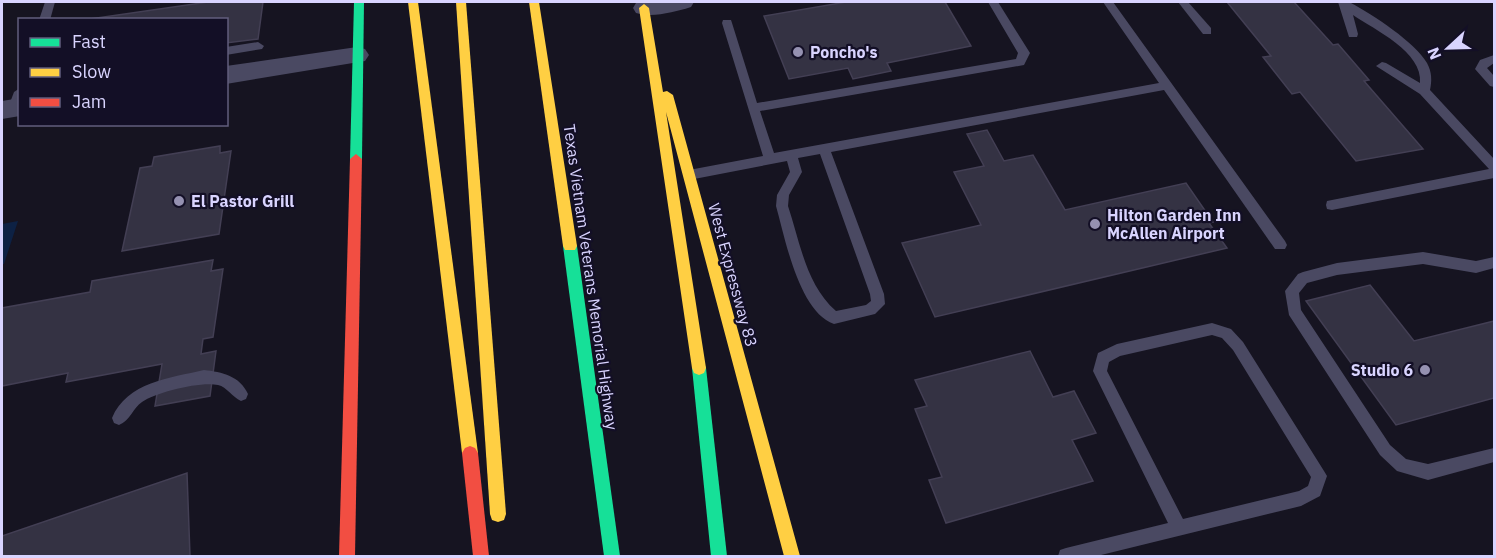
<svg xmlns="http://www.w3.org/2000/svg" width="1496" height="558" font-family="'IBM Plex Sans',sans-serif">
<rect width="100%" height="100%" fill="#161421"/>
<polygon fill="#0d2144" points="18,221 4,264 2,264 2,224"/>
<g fill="#343243" stroke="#433f54" stroke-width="1.5">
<polygon points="208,2 263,2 258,39 226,43 226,20 83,20"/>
<polygon points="846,2 945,2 971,46 887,63 891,71 853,79 848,68 789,79 764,16"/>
<polygon points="1227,2 1294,2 1333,45 1338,44 1369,80 1364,81 1423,149 1356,161 1300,92 1292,94 1263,57 1271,56"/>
<polygon points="987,130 1004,161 1033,155 1065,210 1186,183 1213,222 1209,223 1227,248 935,317 902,243 981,225 954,172 984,166 967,134"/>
<polygon points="220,146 220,153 231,151 219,234 122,251 140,168 152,166 154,157"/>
<polygon points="213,260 211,271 223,269 213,337 203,339 201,354 216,351 210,396 155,406 162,364 66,382 68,373 2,386 2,308 90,292 92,281"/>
<polygon points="1370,285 1414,341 1494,321 1494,398 1396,425 1306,301"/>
<polygon points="1030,351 1053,397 1074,391 1096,433 1072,440 1093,481 946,523 929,480 942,477 915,409 927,406 915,380"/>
<polygon points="187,473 190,556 2,556 2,536"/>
</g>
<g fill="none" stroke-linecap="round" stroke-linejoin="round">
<g fill="#4a4962" fill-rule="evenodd">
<polygon points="45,2 55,2 50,20 39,20"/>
<path d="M 988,2 L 998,2 L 1030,53 L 1024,65 L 760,111 L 774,153 L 1159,83 L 1103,2 L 1113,2 L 1285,241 L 1287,245 L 1285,249 L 1275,249 L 1164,90 L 831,152 L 884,294 L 885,304 L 875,314 L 834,324 C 799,312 785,238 776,206 L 777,195 L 790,172 L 787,161 L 689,180 L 685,178 L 683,175 L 689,170 L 763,156 L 722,23 L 723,20 L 731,20 L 732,23 L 757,103 L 1016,59 L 1018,53 ZM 820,154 L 870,294 L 871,301 L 866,305 L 836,311 C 806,285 800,242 788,206 L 789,195 L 802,172 L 798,158 Z"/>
<polygon points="1178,2 1188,2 1211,28 1211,34 1203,34"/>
<path d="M 1338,2 C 1342,2 1347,1 1351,3 C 1372,14 1416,43 1427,63 C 1432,72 1432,81 1430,90 L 1494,159 L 1494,178 L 1332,210 L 1327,209 L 1326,205 L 1327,201 L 1332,200 L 1489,169 L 1420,94 L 1376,66 L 1382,62 L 1386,63 L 1420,83 C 1423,52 1375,30 1353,15 L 1358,34 L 1357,37 L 1349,37 Z"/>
<polygon points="258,42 264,46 262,49 226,55 226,47"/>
<polygon points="1494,55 1494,63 1487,68 1494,76 1494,87 1490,86 1475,69 1480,60"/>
<polygon points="20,88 20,109 14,112 10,111 8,108 14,92"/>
<polygon points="1423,252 1476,261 1494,257 1494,268 1476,273 1423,264 1337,275 1307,283 1299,293 1301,310 1390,445 1406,459 1428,464 1494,448 1494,462 1428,480 1397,471 1380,455 1289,315 1285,291 1298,274 1303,272 1337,263"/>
<path d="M 1212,323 L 1231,329 L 1243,342 L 1324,471 L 1327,476 L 1320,496 L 1301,506 L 1097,556 L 1058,556 L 1060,550 L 1066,548 L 1168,523 L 1093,371 L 1098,353 L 1117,344 ZM 1212,335 L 1222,338 L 1233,350 L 1311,477 L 1308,486 L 1299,491 L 1183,519 L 1107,371 L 1109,362 L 1120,356 Z"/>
<path d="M 204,370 C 222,372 240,376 248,394 L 246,399 L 241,401 C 232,397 227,387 218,385 C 201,381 156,392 142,402 C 133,408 130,421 119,425 L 114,423 L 112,418 C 127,382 170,378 204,370 Z"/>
</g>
<g fill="#4a4962" fill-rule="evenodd">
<path d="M 640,2 L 694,2 L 691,7 C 675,12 652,18 636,13 L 633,8 L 636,3 Z"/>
<polygon points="357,47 365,49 369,55 365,61 226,84 226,66"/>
<polygon points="20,98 20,116 2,119 2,101"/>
</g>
<g fill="#16e098" fill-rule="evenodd">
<polygon points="354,2 364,2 362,159 356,164 350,159"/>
<polygon points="570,241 575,242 577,246 620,556 604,556 563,246 565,242"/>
<polygon points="699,361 704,363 706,368 727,556 711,556 692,368 694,363"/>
</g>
<g fill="#ffcf43" fill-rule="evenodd">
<polygon points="408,2 418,2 478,453 475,458 470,460 465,458 462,453"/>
<polygon points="456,2 466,2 506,514 504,520 498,522 492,520 490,514"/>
<polygon points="529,2 539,2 577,246 575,250 565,250 563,246"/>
<polygon points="644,4 649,8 663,92 667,91 673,95 800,556 784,556 666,112 706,368 704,373 699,375 694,373 692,368 639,8"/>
</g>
<g fill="#f24e42" fill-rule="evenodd">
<polygon points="356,154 362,159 355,556 339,556 350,159"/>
<polygon points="470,446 475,448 478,453 489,556 473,556 462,453 465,448"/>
</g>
</g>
<g fill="#9591b1" stroke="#130f26" stroke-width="2">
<circle cx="798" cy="52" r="6"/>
<circle cx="179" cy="201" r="6"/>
<circle cx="1095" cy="224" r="6"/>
<circle cx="1425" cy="370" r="6"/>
</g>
<g text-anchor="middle" stroke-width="4.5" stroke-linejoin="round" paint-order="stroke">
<g font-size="16" font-weight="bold" fill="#d9d4ff" stroke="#130f26" text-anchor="start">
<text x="810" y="58">Poncho's</text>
<text x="191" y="207">El Pastor Grill</text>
<text x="1107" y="221">Hilton Garden Inn<tspan x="1107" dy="18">McAllen Airport</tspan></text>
<text x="1413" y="376" text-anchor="end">Studio 6</text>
</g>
<g font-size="16" fill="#d9d4ff" stroke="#130f26">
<text transform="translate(733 275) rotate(75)" y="6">West Expressway 83</text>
<text transform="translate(591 277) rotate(82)" y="6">Texas Vietnam Veterans Memorial Highway</text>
</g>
</g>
<rect width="1496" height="558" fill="none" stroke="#d9d4ff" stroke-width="6"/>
<rect x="18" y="18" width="210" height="108" fill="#130f26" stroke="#625e7d" stroke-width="1.5"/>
<rect x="30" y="38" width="30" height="9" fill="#16e098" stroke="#625e7d" stroke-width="1.5"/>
<text x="72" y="48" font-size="18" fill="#d9d4ff">Fast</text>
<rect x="30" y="68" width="30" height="9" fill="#ffcf43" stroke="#625e7d" stroke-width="1.5"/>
<text x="72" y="78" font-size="18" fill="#d9d4ff">Slow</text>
<rect x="30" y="98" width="30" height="9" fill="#f24e42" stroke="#625e7d" stroke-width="1.5"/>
<text x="72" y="108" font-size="18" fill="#d9d4ff">Jam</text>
<g transform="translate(1448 48) rotate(248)" stroke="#130f26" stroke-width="4.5" paint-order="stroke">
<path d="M0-4.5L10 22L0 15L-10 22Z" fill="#d9d4ff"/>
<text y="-9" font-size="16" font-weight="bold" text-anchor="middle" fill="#d9d4ff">N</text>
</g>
</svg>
